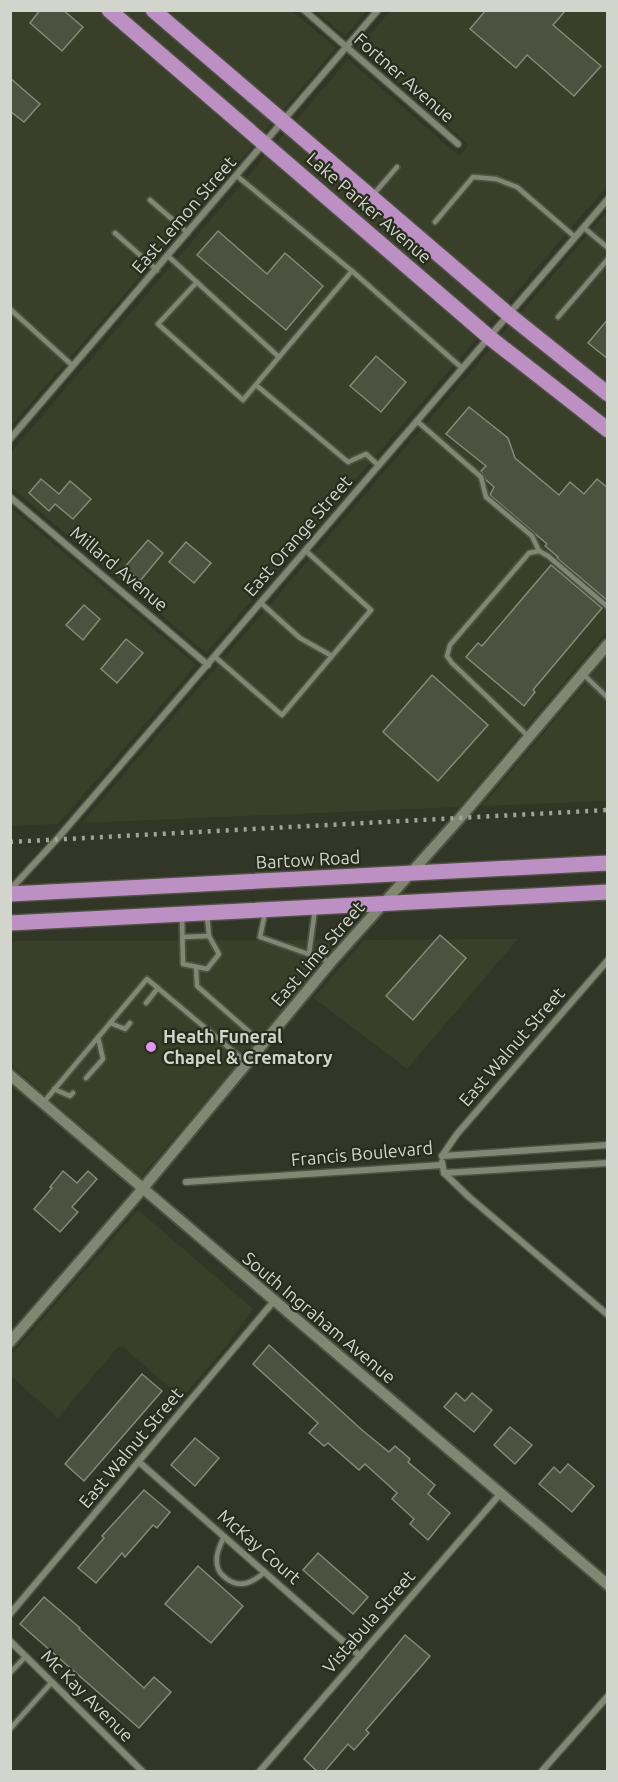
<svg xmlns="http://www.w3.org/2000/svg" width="618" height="1782" font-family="Ubuntu,sans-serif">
<rect width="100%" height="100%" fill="#323626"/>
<g fill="#393f29">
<polygon points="13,10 97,11 254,144 11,426 11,13"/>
<polygon points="121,11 142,11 272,122 263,133"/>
<polygon points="165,11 292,11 336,48 282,111"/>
<polygon points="316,11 367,11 345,36"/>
<polygon points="390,11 607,11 607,186 507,303 295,122 348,59 459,156 469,145 358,47"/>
<polygon points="285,133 497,314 487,325 276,144"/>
<polygon points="266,155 478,337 206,653 11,487 11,452"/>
<polygon points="607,212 607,384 520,314"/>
<polygon points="510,325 607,403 607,421 500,336"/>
<polygon points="491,348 607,440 607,631 459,807 82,823"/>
<polygon points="10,507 196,665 58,824 11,826"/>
<polygon points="607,657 607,801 482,806 583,686"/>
<polygon points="518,939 407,1069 314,998 364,940"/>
<polygon points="342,940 141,1177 11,1065 11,941"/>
<polygon points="138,1210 253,1309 228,1344 182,1398 122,1346 116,1349 58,1418 11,1376 11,1355"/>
</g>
<g fill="#4c5140" stroke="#858a78" stroke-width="1.5">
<polygon points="40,10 63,10 83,27 62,51 30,23"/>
<polygon points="486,10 566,10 553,25 601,66 574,96 527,55 516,68 470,29"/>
<polygon points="10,78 40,104 24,122 10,111"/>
<polygon points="218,231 267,274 285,253 323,286 286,330 197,255"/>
<polygon points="608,319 608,359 588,343"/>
<polygon points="376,356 406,382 381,412 350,386"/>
<polygon points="469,407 508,438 515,458 559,495 570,482 584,494 597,479 608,488 608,601 557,558 558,557 545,546 547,544 490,495 494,487 486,480 481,471 486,466 446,434"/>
<polygon points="41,479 59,494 70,481 91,499 73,519 55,504 49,511 29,493"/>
<polygon points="148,540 163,553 140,581 124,568"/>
<polygon points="186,542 211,563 194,583 169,562"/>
<polygon points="551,565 602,608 533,690 535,692 524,706 466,657 478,643 482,646"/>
<polygon points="84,605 100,619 83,640 66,625"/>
<polygon points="126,639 143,653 117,683 101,669"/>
<polygon points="432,675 488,725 438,781 383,732"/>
<polygon points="440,935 466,958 413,1020 386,996"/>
<polygon points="63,1171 77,1183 88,1171 97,1179 72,1207 78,1212 60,1232 34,1209 52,1188 50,1187"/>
<polygon points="269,1345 362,1430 389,1452 395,1446 410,1459 408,1462 435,1485 428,1494 450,1513 428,1540 410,1524 414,1519 392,1499 397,1493 365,1464 359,1470 328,1443 324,1446 309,1433 318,1423 253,1364"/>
<polygon points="142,1374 162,1391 84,1481 65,1464"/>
<polygon points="456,1393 465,1401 472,1393 492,1410 474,1432 444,1407"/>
<polygon points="510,1427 532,1445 515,1464 494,1445"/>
<polygon points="195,1438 219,1458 195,1486 171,1465"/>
<polygon points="568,1464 594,1486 572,1512 539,1484 554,1467 560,1473"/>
<polygon points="144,1490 170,1512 157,1528 153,1525 125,1557 122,1553 96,1583 78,1568 104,1538 102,1536"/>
<polygon points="318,1553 368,1597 353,1614 303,1570"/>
<polygon points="198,1566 243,1606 211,1643 165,1604"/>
<polygon points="44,1597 80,1628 79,1629 144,1688 154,1677 171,1692 139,1728 20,1624"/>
<polygon points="405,1635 430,1656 366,1730 369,1733 354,1750 348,1744 324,1772 318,1772 304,1759"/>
</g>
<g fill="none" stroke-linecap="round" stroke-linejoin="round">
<g stroke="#4e5143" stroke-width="8">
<g id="service">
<polyline points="237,176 352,271 279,357"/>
<polyline points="373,195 397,167"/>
<polyline points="150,200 188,233"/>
<polyline points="435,222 473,177 496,179 517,187 575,237"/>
<polyline points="583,227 608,248"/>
<polyline points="115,233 157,270"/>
<polyline points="168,256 279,357 243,400 158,324 197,282"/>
<polyline points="352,271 462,368"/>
<polyline points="10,309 73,366"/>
<polyline points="558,317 608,259"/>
<polyline points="256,385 348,462 366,454 378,465"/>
<polyline points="417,421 481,477 486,497 532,536 539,551"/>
<polyline points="261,603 300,638 332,656"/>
<polyline points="214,656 282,715 371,610 305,550"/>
<polyline points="584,675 608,698"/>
<polyline points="529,737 452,663 447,656 450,645 529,553 539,551 548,556 608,607"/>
<polyline points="265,913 260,937 331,962"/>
<polyline points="182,917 183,964 207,969 219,954 209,936 207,915"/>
<polyline points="183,937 209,936"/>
<polyline points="309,954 315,909"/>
<polyline points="196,967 197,986 263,1044"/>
<polyline points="146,1003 158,988"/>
<polyline points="110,1023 125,1029 130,1023"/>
<polyline points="86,1078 103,1059 98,1037"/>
<polyline points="54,1089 70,1096 73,1093"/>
<polyline points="43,1103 147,979 246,1062"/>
<path d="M 224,1536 C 220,1546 214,1557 218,1568 C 219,1573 223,1576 227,1579 C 241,1589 253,1582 265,1572"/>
<polyline points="10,1673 26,1656"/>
<polyline points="10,1729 52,1682"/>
</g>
</g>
<g stroke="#4e5143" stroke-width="9">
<g id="minor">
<polyline points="304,10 458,144"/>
<polyline points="10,439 378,10"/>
<polyline points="10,497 208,665"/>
<polyline points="10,890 57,839 608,199"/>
<polyline points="442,1156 457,1134 608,960"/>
<polyline points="442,1156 608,1145"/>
<polyline points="442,1162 444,1173 469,1197 608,1315"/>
<polyline points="444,1173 608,1163"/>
<polyline points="186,1182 442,1165"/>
<polyline points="139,1462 360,1656"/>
<polyline points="10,1614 274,1301"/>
<polyline points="10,1641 143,1772"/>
<polyline points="259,1772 501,1493"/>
<polyline points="541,1772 608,1696"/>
</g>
</g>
<g stroke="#4e5143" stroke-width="14">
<g id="tertiary">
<polyline points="10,1075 608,1585"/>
<polyline points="10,1342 134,1199 331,962 460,818 608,644"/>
</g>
</g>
<g stroke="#4e5143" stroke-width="18">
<g id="primary">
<polyline points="109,10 489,337 608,430"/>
<polyline points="153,10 508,314 608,394"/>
<polyline points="10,894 608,863"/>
<polyline points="10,923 608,892"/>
</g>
</g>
<use href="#service" stroke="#828774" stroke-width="4.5"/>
<use href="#minor" stroke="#828774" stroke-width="6"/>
<use href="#tertiary" stroke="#828774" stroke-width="10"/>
<use href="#primary" stroke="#bc90c3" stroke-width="15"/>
<polyline stroke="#a2a59a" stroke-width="4.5" stroke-dasharray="3 6" stroke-linecap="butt" points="10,842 608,810"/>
</g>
<circle fill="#df98f1" stroke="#282c1c" stroke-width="2" cx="151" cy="1047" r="6"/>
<g text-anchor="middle" stroke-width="4.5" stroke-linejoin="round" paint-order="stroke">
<g font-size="18" fill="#d2d5cb" stroke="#282c1c">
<text transform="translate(404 78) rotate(41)" y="6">Fortner Avenue</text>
<text transform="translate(369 208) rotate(41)" y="6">Lake Parker Avenue</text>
<text transform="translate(184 215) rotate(-49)" y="6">East Lemon Street</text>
<text transform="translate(298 536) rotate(-49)" y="6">East Orange Street</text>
<text transform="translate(119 569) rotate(40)" y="6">Millard Avenue</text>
<text transform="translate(308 860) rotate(-3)" y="6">Bartow Road</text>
<text transform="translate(318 954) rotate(-49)" y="6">East Lime Street</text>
<text transform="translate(512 1047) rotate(-49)" y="6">East Walnut Street</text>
<text transform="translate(362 1154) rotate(-5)" y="6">Francis Boulevard</text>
<text transform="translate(319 1318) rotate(40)" y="6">South Ingraham Avenue</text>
<text transform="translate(131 1448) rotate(-50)" y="6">East Walnut Street</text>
<text transform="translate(259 1547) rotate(41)" y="6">McKay Court</text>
<text transform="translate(369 1622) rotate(-49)" y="6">Vistabula Street</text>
<text transform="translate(87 1696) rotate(45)" y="6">Mc Kay Avenue</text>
</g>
<g font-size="18" font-weight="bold" fill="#d2d5cb" stroke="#282c1c" text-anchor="start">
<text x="163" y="1043">Heath Funeral<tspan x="163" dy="21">Chapel &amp; Crematory</tspan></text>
</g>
</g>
<rect width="618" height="1782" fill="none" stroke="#d2d5cb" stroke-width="24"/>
</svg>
